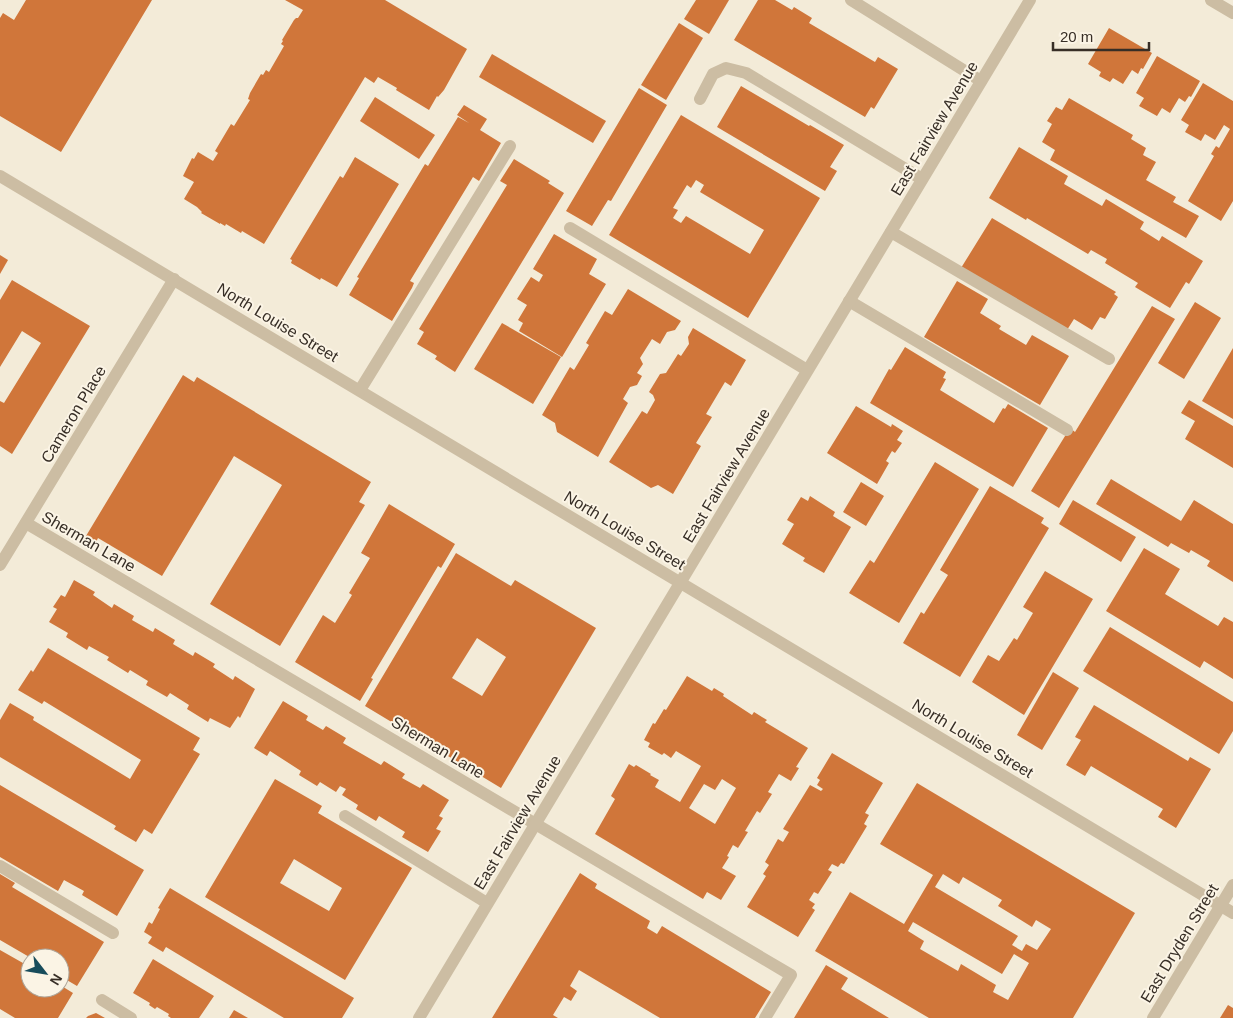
<svg xmlns="http://www.w3.org/2000/svg" width="1233" height="1018" font-family="Arial,sans-serif">
<rect width="100%" height="100%" fill="#f3ebd8"/>
<g fill="#d0763a" fill-rule="evenodd">
<polygon points="26,0 152,0 61,152 0,116 0,18 3,13 14,20"/>
<polygon points="285,0 385,0 467,49 444,90 438,97 437,96 429,110 396,90 397,88 378,77 374,83 365,77 264,244 242,231 241,233 226,224 225,226 220,223 220,224 201,213 202,212 197,207 184,199 194,182 183,176 192,158 194,159 198,152 213,161 218,153 215,151 231,124 234,126 250,100 248,99 250,93 261,74 263,75 266,70 269,72 284,46 281,44 283,41 282,40 294,20 296,18 298,18 303,10"/>
<polygon points="696,0 729,0 709,34 684,19"/>
<polygon points="758,0 775,0 792,10 794,7 812,18 809,23 875,62 878,57 898,69 874,109 871,107 865,117 734,40"/>
<polygon points="679,23 703,38 666,100 641,85"/>
<polygon points="1109,28 1152,53 1143,69 1141,68 1138,74 1132,70 1123,84 1113,78 1110,82 1099,76 1101,72 1088,64"/>
<polygon points="492,54 606,121 593,143 479,77"/>
<polygon points="1157,56 1200,81 1191,97 1189,96 1185,102 1179,98 1170,113 1162,108 1157,116 1139,106 1144,98 1136,93"/>
<polygon points="1203,83 1233,101 1233,201 1221,221 1188,201 1214,156 1211,154 1216,146 1219,148 1230,129 1224,125 1215,140 1205,134 1201,141 1185,132 1189,125 1181,120"/>
<polygon points="741,86 809,126 810,125 844,145 830,167 837,171 825,191 717,127"/>
<polygon points="639,88 667,105 611,201 608,200 592,226 566,211"/>
<polygon points="375,97 435,135 419,159 360,121"/>
<polygon points="1069,98 1133,135 1131,139 1146,148 1143,155 1156,162 1146,180 1176,197 1173,202 1199,216 1186,238 1050,160 1055,150 1042,142 1052,124 1047,121 1056,107 1062,110"/>
<polygon points="464,105 487,119 480,130 501,143 479,181 473,177 410,281 414,283 412,288 392,321 349,295 359,278 357,277 425,164 428,166 458,117 469,123 457,115"/>
<path d="M 681,115 L 820,198 L 748,318 L 609,235 ZM 696,180 L 704,185 L 700,192 L 764,230 L 750,254 L 686,216 L 681,223 L 673,218 L 678,210 L 673,208 L 687,185 L 691,188 Z"/>
<polygon points="1019,147 1068,176 1064,184 1102,206 1106,199 1144,222 1140,229 1159,241 1162,236 1203,261 1189,284 1186,282 1170,308 1135,287 1138,283 1105,263 1107,259 1091,250 1088,254 1027,218 1026,220 989,198"/>
<polygon points="355,157 399,184 337,287 321,278 320,280 291,263 292,260 290,259 340,176 343,178"/>
<polygon points="514,159 550,181 548,183 564,193 455,372 435,359 437,356 417,344 424,332 419,329 507,185 500,181"/>
<polygon points="992,218 1116,292 1114,294 1118,297 1105,319 1100,317 1092,330 1074,319 1067,330 961,268"/>
<polygon points="554,234 597,259 589,274 606,284 562,357 519,331 523,323 518,320 527,305 517,299 531,277 539,282 543,275 533,269"/>
<polygon points="0,255 8,260 0,274"/>
<polygon points="12,280 90,326 12,454 0,446 0,401 4,403 41,343 22,331 0,367 0,300"/>
<polygon points="957,281 988,299 980,313 1001,326 999,329 1026,345 1032,335 1069,356 1040,405 924,337"/>
<polygon points="628,289 681,321 675,330 667,332 660,344 652,339 640,358 643,364 637,373 642,376 637,385 630,387 623,399 628,403 598,457 557,432 555,423 542,415 570,367 574,370 589,345 586,343 605,311 612,315"/>
<polygon points="1195,302 1221,318 1184,379 1158,363"/>
<polygon points="1152,306 1175,319 1059,508 1031,491 1070,428 1075,432"/>
<polygon points="502,323 561,357 533,404 474,369"/>
<polygon points="693,328 746,360 731,386 725,382 706,414 712,417 696,443 701,446 673,494 658,485 651,488 609,462 642,411 647,414 655,400 653,395 649,392 660,374 666,373 678,354 681,356 689,344 688,337"/>
<polygon points="905,347 946,372 943,378 946,379 940,390 994,423 1003,408 1005,409 1008,404 1048,428 1013,487 870,403 889,369 891,370"/>
<polygon points="1233,348 1233,419 1202,401"/>
<polygon points="183,375 194,382 197,377 371,482 359,502 365,505 280,646 210,604 282,485 234,456 162,576 98,538 96,542 86,536"/>
<polygon points="1189,400 1233,426 1233,468 1185,439 1195,421 1181,413"/>
<polygon points="856,406 891,427 892,424 903,431 897,440 902,443 895,453 892,451 886,461 889,463 877,484 827,453"/>
<polygon points="935,462 979,489 899,623 849,593 870,560 874,563"/>
<polygon points="1111,479 1181,521 1194,500 1233,524 1233,582 1207,566 1210,561 1191,550 1189,553 1171,543 1168,547 1096,504"/>
<polygon points="861,482 884,496 866,526 843,512"/>
<polygon points="990,486 1044,518 1041,523 1049,528 960,677 903,643 921,612 924,614 948,575 940,570"/>
<polygon points="810,496 835,512 833,516 851,527 824,573 803,561 805,558 782,544 794,524 787,520 801,497 808,501"/>
<polygon points="1073,500 1136,537 1121,562 1059,524"/>
<polygon points="389,504 455,544 441,568 438,566 371,678 373,679 360,701 295,662 323,615 335,623 352,595 349,593 370,558 361,553"/>
<polygon points="1144,548 1180,569 1165,594 1218,626 1224,617 1233,622 1233,679 1204,661 1200,668 1106,611"/>
<path d="M 456,553 L 511,586 L 515,580 L 596,628 L 501,788 L 365,706 ZM 477,638 L 506,657 L 482,696 L 452,678 Z"/>
<polygon points="1045,571 1093,599 1024,715 972,682 988,655 999,661 1014,638 1017,640 1033,613 1023,607"/>
<polygon points="74,580 95,592 93,595 112,608 114,604 134,616 132,620 153,632 155,628 175,640 173,644 193,656 195,652 215,664 213,667 233,680 235,676 255,689 240,718 238,716 230,728 210,718 208,722 187,709 189,705 170,693 167,697 146,685 148,681 130,670 128,673 107,660 109,657 89,646 87,650 66,637 68,633 49,622 57,609 53,607 61,595 65,597"/>
<polygon points="1110,627 1233,702 1233,731 1219,754 1083,671"/>
<polygon points="48,648 200,738 193,750 200,754 152,834 144,829 136,842 114,829 116,826 0,757 0,720 10,703 34,717 33,720 130,779 141,760 44,701 42,704 18,690 31,670 33,672"/>
<polygon points="1053,672 1079,688 1042,750 1017,735"/>
<path d="M 687,676 L 712,691 L 714,688 L 724,694 L 723,696 L 752,715 L 754,712 L 767,720 L 765,722 L 808,748 L 796,767 L 799,768 L 791,781 L 779,774 L 768,792 L 772,794 L 760,813 L 757,811 L 745,831 L 748,832 L 738,848 L 733,845 L 727,856 L 729,857 L 722,868 L 736,876 L 721,900 L 707,892 L 703,899 L 595,834 L 615,799 L 611,796 L 629,764 L 634,767 L 636,765 L 651,774 L 650,775 L 659,780 L 655,787 L 680,802 L 701,766 L 676,751 L 671,758 L 664,753 L 662,755 L 648,747 L 650,743 L 644,740 L 653,723 L 655,724 L 664,709 L 666,710 ZM 722,779 L 736,788 L 715,824 L 689,808 L 704,784 L 715,790 Z"/>
<polygon points="283,701 308,716 306,720 323,730 326,726 346,738 343,743 381,765 384,761 405,774 402,778 420,788 423,784 449,800 439,816 443,818 436,829 441,831 428,852 402,837 405,832 379,816 376,821 356,809 358,805 342,795 346,789 340,786 336,792 320,782 317,786 299,775 301,771 270,751 267,756 254,748"/>
<polygon points="1094,705 1188,761 1190,757 1211,769 1176,828 1158,817 1163,809 1091,766 1085,776 1066,765 1081,740 1075,737"/>
<polygon points="832,753 883,783 865,813 869,815 864,824 867,826 844,864 841,863 838,867 832,864 828,870 832,872 818,894 814,892 809,900 815,904 812,908 815,910 798,937 747,907 766,876 763,874 769,865 765,862 778,839 783,842 789,832 783,829 810,785 821,791 823,789 817,785 820,780 817,778"/>
<path d="M 275,779 L 322,806 L 318,813 L 412,868 L 345,980 L 205,897 ZM 294,859 L 342,888 L 329,911 L 280,883 Z"/>
<path d="M 917,783 L 1135,913 L 1073,1018 L 929,1018 L 815,951 L 850,892 L 904,924 L 933,875 L 880,844 ZM 943,874 L 959,884 L 963,877 L 1002,900 L 998,906 L 1032,927 L 1036,920 L 1051,929 L 1037,950 L 1026,944 L 1022,951 L 1012,945 L 1018,936 L 935,887 ZM 913,922 L 1002,974 L 1014,954 L 1029,963 L 1008,1000 L 993,992 L 996,985 L 961,964 L 958,971 L 920,949 L 924,941 L 908,931 Z"/>
<polygon points="0,785 144,870 117,916 82,895 84,891 64,880 58,891 0,857"/>
<polygon points="580,873 597,884 595,888 650,921 647,928 657,934 662,926 771,992 755,1018 660,1018 579,970 570,986 577,991 571,1001 564,997 553,1015 558,1018 492,1018"/>
<polygon points="0,874 15,883 12,887 104,942 77,986 60,976 60,958 31,958 0,940"/>
<polygon points="170,888 354,998 342,1018 284,1018 166,947 163,952 148,943 152,937 144,932 149,922 152,924 160,909 158,908"/>
<polygon points="0,950 30,967 30,988 60,988 60,985 73,993 58,1018 15,1018 0,1009"/>
<polygon points="153,959 214,996 199,1018 171,1018 168,1016 169,1014 157,1007 155,1009 149,1005 150,1003 133,993"/>
<polygon points="826,965 848,978 841,989 889,1018 794,1018"/>
<polygon points="1228,1005 1233,1008 1233,1018 1220,1018"/>
<polygon points="234,1010 248,1018 229,1018"/>
<polygon points="96,1013 105,1018 86,1018 88,1016"/>
</g>
<g fill="none" stroke-linecap="round" stroke-linejoin="round">
<g stroke="#ccbda3" stroke-width="12">
<polyline points="851,0 981,81"/>
<polyline points="1211,0 1233,13"/>
<polyline points="700,99 713,74 726,68 746,73 922,179"/>
<polyline points="0,176 1233,913"/>
<polyline points="570,228 807,370"/>
<polyline points="891,232 1109,359"/>
<polyline points="849,301 1067,430"/>
<polyline points="360,390 510,146"/>
<polyline points="26,523 791,975 765,1018"/>
<polyline points="0,565 174,279"/>
<polyline points="345,816 487,903"/>
<polyline points="0,866 113,933"/>
<polyline points="102,1000 131,1018"/>
<polyline points="419,1018 1030,0"/>
<polyline points="1153,1018 1233,885"/>
</g>
</g>
<g text-anchor="middle" stroke-width="4" stroke-linejoin="round" paint-order="stroke">
<g font-size="16" fill="#372e26" stroke="#fbf4e5">
<text transform="translate(934 128) rotate(-59)" y="6">East Fairview Avenue</text>
<text transform="translate(278 322) rotate(31)" y="6">North Louise Street</text>
<text transform="translate(73 414) rotate(-59)" y="6">Cameron Place</text>
<text transform="translate(726 475) rotate(-59)" y="6">East Fairview Avenue</text>
<text transform="translate(625 530) rotate(31)" y="6">North Louise Street</text>
<text transform="translate(89 541) rotate(30)" y="6">Sherman Lane</text>
<text transform="translate(973 738) rotate(31)" y="6">North Louise Street</text>
<text transform="translate(438 747) rotate(31)" y="6">Sherman Lane</text>
<text transform="translate(517 822) rotate(-59)" y="6">East Fairview Avenue</text>
<text transform="translate(1179 943) rotate(-59)" y="6">East Dryden Street</text>
</g>
</g>
<g transform="translate(45 973) rotate(121)"><circle r="24" fill="#fbf4e5" stroke="#ada599"/>
<path d="M0-4L9 19L0 12L-9 19Z" fill="#184c5b"/>
<text y="-8" font-size="14" font-weight="bold" text-anchor="middle" fill="#372e26">N</text>
</g>
<path d="M1053 42v8h96v-8" fill="none" stroke="#372e26" stroke-width="2.5"/>
<text x="1060" y="42" font-size="15" fill="#372e26" stroke="#fbf4e5" stroke-width="4" paint-order="stroke">20 m</text>
</svg>
